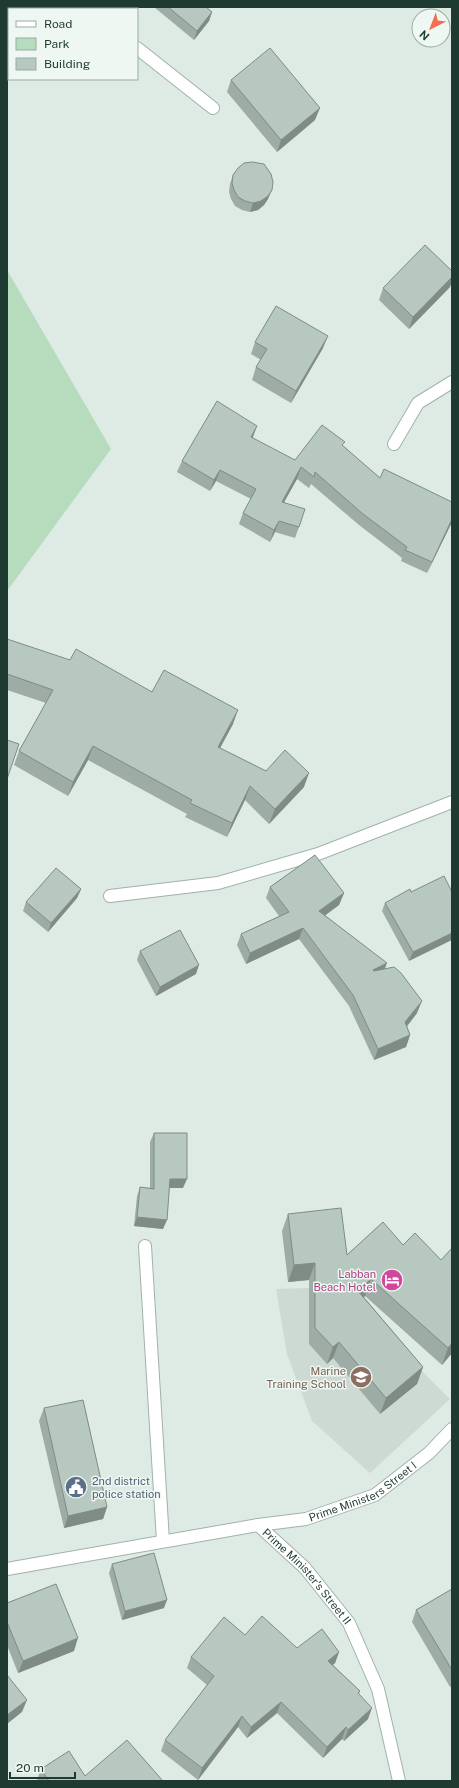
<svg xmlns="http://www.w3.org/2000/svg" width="459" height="1788" font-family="'Public Sans',sans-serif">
<rect width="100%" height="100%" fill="#deeae4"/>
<polygon fill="#ccdad3" points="338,1287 450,1399 370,1473 312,1421 287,1354 276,1289"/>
<polygon fill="#b6dcbd" points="7,270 111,449 7,591"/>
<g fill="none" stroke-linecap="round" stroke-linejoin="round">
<g stroke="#a1b2ab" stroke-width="14">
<g id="minor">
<polyline points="86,7 88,9"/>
<polyline points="137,48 213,108"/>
<polyline points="394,444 418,403 452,382"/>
<polyline points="110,896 218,883 318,854 452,802"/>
<polyline points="145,1246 163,1541"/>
<path id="s1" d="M 258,1525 L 306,1519 L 375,1495 L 429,1453 L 452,1429"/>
<path id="s2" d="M 7,1569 L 258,1525 L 305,1568 L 349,1623 L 378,1689 L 399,1781"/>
</g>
</g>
<use href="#minor" stroke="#fff" stroke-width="12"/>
</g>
<g fill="#9daca4">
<polygon points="154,7 206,7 212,12 209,21 194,40"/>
<polygon points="231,80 315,120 277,152 227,92"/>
<polygon points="233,175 268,199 264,205 258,210 250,212 242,210 235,206 231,199 229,192 230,184"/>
<polygon points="450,287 409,329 379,300 383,288"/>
<polygon points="255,342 323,348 291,403 252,380 256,367 261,360 251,354"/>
<polygon points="343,446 380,478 452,502 452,522 427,573 401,561 402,558 359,525 311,484 309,488 297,479 284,502 299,527 295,538 275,532 270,542 239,524 243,513 251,499 216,481 210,491 177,472 182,461 295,460"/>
<polygon points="7,639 152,692 233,724 220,748 266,771 304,787 269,824 245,800 227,837 185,817 187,814 88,760 68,796 14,765 19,751 46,703 7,690"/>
<polygon points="270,887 344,893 339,905 325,915 385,969 417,1013 407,1026 410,1035 406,1047 374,1060 349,1006 299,939 246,964 237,945 241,934 279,916 266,898"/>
<polygon points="81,889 77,898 48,932 23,911 26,902"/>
<polygon points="411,892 452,892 409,961 382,911 385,903"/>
<polygon points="140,951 196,974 156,996 137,960"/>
<polygon points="154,1133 183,1188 169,1188 163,1229 134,1226 137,1196 140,1187 150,1188 150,1142"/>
<polygon points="288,1214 347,1255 383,1222 452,1353 442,1365 365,1296 364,1297 423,1367 417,1384 380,1414 333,1358 327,1364 309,1344 309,1280 288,1282 282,1231"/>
<polygon points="44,1408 107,1507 103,1519 64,1528 39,1421"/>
<polygon points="112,1564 164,1608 122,1620 109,1573"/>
<polygon points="452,1589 452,1686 450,1687 412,1622 416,1610"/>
<polygon points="7,1603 74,1651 18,1673 7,1645"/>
<polygon points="245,1635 297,1648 339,1652 335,1663 333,1665 360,1691 359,1694 368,1719 344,1741 342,1739 323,1758 277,1713 247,1738 238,1727 198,1780 161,1751 165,1740 207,1685 187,1668 191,1657"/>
<polygon points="41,1769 85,1776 163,1781 38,1781 37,1780"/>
</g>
<g fill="#7f8c86">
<polygon points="212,12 209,21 194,40 197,31"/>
<polygon points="320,108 315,120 277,152 281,140"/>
<polygon points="272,190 268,199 264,205 258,210 250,212 253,203"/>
<polygon points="452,277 452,282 450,287 409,329 413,317"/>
<polygon points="328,336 323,348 291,403 296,391"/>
<polygon points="257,426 253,437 247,448 251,437"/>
<polygon points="301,467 297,479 278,513 282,502"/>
<polygon points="220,470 216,481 210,491 214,480"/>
<polygon points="452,519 452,522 427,573 432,562"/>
<polygon points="279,521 275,532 270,542 274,530"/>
<polygon points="238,710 233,724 213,761 218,747"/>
<polygon points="93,746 88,760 68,796 73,782"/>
<polygon points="309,773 304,787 269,824 275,809"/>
<polygon points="250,786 245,800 227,837 232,823"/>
<polygon points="81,889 77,898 48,932 51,923"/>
<polygon points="344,893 339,905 315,923 319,911"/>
<polygon points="303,928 299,939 246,964 250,953"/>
<polygon points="452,933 452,940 409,961 413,952"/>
<polygon points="387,963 383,974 369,981 373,970"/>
<polygon points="199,965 196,974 156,996 160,987"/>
<polygon points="422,1001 417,1013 401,1034 405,1022"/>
<polygon points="410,1035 406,1047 374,1060 378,1049"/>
<polygon points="170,1179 187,1179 183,1188 166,1188"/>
<polygon points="137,1217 167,1220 163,1229 134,1226"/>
<polygon points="315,1263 309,1280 288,1282 294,1265"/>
<polygon points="371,1279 365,1296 352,1308 358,1291"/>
<polygon points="339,1342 333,1358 327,1364 333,1347"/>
<polygon points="452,1343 452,1353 442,1365 448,1348"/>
<polygon points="423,1367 417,1384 380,1414 386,1398"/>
<polygon points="107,1507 103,1519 64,1528 68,1516"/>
<polygon points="167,1600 164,1608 122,1620 125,1611"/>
<polygon points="78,1638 74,1651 18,1673 23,1661"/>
<polygon points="339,1652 335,1663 324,1672 328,1661"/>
<polygon points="27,1700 22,1712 7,1724 7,1715"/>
<polygon points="281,1702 277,1713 247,1738 251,1727"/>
<polygon points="372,1708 368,1719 344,1741 348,1730"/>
<polygon points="242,1716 238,1727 198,1780 202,1768"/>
<polygon points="346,1727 342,1739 323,1758 327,1747"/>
</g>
<g fill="#b6c8bf" stroke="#7f8c86">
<polygon points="168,7 206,7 212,12 197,31"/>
<polygon points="270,48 320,108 281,140 231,80"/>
<polygon points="252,162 264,164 271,174 273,182 272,190 268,196 261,201 253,203 245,201 238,197 234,190 232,183 233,175 238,168 244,163"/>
<polygon points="425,245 452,271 452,277 413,317 383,288"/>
<polygon points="276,306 328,336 296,391 256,367 267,349 255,342"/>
<polygon points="217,401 257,426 251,437 295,460 322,425 345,442 342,445 380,478 384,469 452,502 452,519 432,562 405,550 407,547 363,514 315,472 314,477 301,467 282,502 305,509 299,527 279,521 274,530 243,513 256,489 220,470 214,480 182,461"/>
<polygon points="7,639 70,660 76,649 152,692 164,670 238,710 218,747 266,771 285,750 309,773 275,809 250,786 232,823 190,803 192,800 93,746 73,782 19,751 53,690 7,674"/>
<polygon points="7,740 19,744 7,779"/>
<polygon points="315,855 344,893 319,911 387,963 373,970 374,971 394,967 401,973 422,1001 405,1022 410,1035 378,1049 353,995 303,928 250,953 241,934 289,912 270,887"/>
<polygon points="56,868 81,889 51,923 26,902"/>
<polygon points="444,876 452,892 452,933 413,952 385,903 410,889 411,892"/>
<polygon points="180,930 199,965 160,987 140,951"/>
<polygon points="154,1133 187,1133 187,1179 170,1179 167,1220 137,1217 140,1187 154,1189"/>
<polygon points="341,1208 347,1255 383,1222 403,1245 415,1233 441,1260 452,1248 452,1343 448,1348 371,1279 358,1291 423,1367 386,1398 339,1342 333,1347 315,1328 315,1263 294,1265 288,1214"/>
<polygon points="83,1400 107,1507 68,1516 44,1408"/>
<polygon points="154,1553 167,1600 125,1611 112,1564"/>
<polygon points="56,1584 78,1638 23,1661 7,1622 7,1603"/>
<polygon points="452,1589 452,1670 416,1610"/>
<polygon points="262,1616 297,1648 322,1629 339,1652 328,1661 360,1691 358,1693 372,1708 348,1730 346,1727 327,1747 281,1702 251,1727 242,1716 202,1768 165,1740 214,1676 191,1657 224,1617 245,1635"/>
<polygon points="7,1675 27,1700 7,1715"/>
<polygon points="127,1740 163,1781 49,1781 41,1769 69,1751 85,1776"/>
</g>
<defs>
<g id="hotel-disc" transform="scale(1.15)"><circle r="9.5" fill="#d1479c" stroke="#eef7f2"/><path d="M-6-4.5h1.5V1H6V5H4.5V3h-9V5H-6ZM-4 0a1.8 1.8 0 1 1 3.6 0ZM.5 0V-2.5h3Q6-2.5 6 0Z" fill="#fff"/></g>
<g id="school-disc" transform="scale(1.15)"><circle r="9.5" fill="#8d6e63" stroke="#eef7f2"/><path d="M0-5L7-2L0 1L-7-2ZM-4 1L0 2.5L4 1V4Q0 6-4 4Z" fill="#fff"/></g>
<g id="civic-disc" transform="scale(1.15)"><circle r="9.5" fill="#5c6f8a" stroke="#eef7f2"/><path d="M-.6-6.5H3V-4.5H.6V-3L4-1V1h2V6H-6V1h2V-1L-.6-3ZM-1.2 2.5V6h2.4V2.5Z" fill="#fff"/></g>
</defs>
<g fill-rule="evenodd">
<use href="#hotel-disc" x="392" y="1280"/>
<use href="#school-disc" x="361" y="1377"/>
<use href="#civic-disc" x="76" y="1487"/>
</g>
<g text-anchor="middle" stroke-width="3" stroke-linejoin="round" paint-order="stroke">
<g font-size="11" fill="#b23c85" stroke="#eef7f2" text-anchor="end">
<text x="376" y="1278">Labban<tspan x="376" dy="13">Beach Hotel</tspan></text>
</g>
<g font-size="11" fill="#785e54" stroke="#eef7f2" text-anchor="end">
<text x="346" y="1375">Marine<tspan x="346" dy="13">Training School</tspan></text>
</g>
<g font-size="11" fill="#4e5e75" stroke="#eef7f2" text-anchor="start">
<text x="92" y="1485">2nd district<tspan x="92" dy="13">police station</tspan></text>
</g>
<g font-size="11" fill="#1f3a31" stroke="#eef7f2">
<text dy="4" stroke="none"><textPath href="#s1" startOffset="112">Prime Ministers Street I</textPath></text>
<text dy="4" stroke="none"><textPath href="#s2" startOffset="326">Prime Minister's Street II</textPath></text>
</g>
</g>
<rect width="459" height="1788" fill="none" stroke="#1f3a31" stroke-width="16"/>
<rect x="8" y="8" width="130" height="72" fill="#eef7f2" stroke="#9baba5"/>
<rect x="16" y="21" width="20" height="6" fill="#ffffff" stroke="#9baba5"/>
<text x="44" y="28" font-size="12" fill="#1f3a31">Road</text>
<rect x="16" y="38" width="20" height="12" fill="#b6dcbd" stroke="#9baba5"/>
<text x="44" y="48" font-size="12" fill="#1f3a31">Park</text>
<rect x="16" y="58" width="20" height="12" fill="#b6c8bf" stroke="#9baba5"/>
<text x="44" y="68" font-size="12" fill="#1f3a31">Building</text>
<g transform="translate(431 28) rotate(222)"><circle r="19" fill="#eef7f2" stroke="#9baba5"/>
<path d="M0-3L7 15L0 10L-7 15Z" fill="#f46e52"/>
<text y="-6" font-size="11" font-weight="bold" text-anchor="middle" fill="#1f3a31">N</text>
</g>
<path d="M10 1772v6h65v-6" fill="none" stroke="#1f3a31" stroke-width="2"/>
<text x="16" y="1772" font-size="12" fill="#1f3a31" stroke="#eef7f2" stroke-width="3" paint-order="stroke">20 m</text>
</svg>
